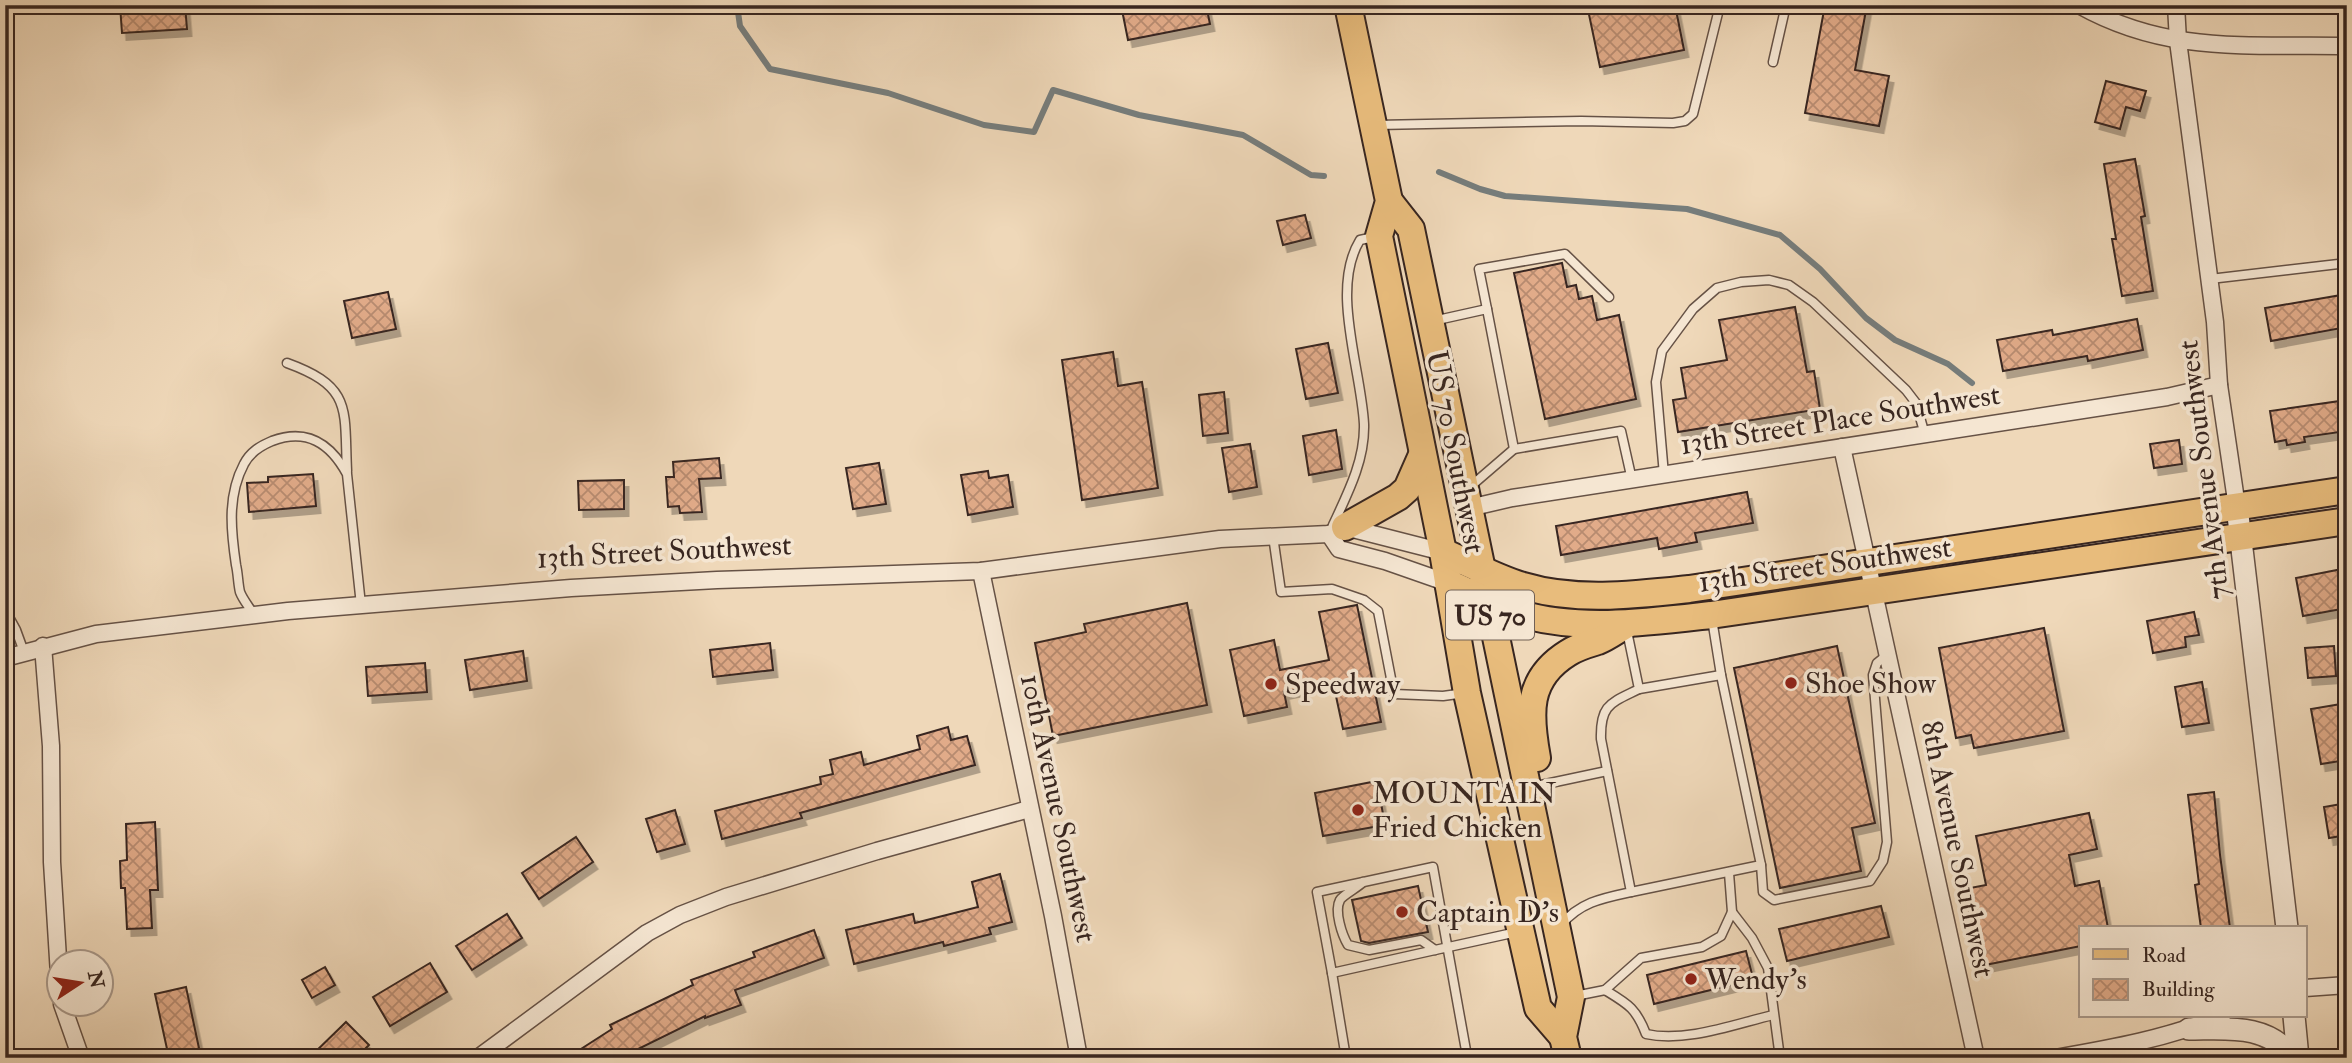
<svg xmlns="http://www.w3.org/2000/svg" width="2352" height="1063" font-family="'IM FELL Double Pica',serif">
<defs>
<pattern id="building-cross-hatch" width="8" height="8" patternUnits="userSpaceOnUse" patternTransform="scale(1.75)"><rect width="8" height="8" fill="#e1ab89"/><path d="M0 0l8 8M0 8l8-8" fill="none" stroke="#b78b70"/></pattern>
<filter id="shadow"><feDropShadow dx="4.5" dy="7" stdDeviation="0" flood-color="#0004"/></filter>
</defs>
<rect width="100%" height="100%" fill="#efd8b9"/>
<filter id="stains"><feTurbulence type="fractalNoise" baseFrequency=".00286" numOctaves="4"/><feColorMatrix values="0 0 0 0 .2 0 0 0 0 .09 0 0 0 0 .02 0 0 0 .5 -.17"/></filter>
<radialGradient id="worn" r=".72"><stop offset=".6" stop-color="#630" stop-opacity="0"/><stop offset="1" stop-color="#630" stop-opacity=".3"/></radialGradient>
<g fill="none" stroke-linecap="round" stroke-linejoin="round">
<g stroke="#767d7c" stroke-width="6">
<polyline points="737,5 740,26 770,69 888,93 984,125 1034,132 1053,90 1139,115 1243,135 1311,175 1324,176"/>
<polyline points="1439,172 1480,189 1505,196 1687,209 1780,235 1820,269 1866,318 1895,340 1948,364 1972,383"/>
</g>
</g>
<g fill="url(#building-cross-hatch)" stroke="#382620" stroke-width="2" filter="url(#shadow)">
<polygon points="120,5 185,5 187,29 122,33"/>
<polygon points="1121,5 1206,5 1210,24 1128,40"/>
<polygon points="1587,5 1675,5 1684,50 1600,67"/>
<polygon points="1825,5 1867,5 1855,70 1889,76 1879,126 1805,113"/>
<polygon points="2106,81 2146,91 2140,111 2126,107 2120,129 2095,122"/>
<polygon points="2135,159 2145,216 2141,217 2153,291 2122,296 2112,239 2116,239 2104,164"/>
<polygon points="1305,215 1311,238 1283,245 1277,221"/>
<polygon points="1562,263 1567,287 1576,285 1579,299 1592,296 1597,320 1619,315 1636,399 1545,419 1514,273"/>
<polygon points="388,292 396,329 352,338 344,301"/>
<polygon points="2347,294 2347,327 2271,341 2265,308"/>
<polygon points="1795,307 1807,372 1814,371 1820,409 1678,432 1673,400 1686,398 1681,368 1727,360 1719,320"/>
<polygon points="2137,319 2143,350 2088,361 2087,356 2003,371 1997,340 2052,330 2053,335"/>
<polygon points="1328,343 1338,393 1306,399 1296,349"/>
<polygon points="1113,352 1118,386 1142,382 1158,488 1082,500 1062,360"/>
<polygon points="1224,392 1228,433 1203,436 1199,395"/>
<polygon points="2347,400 2347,431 2304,437 2305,442 2287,445 2286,440 2275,442 2270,411"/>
<polygon points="1336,430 1342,469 1309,475 1303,436"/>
<polygon points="2179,440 2182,464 2154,468 2150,444"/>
<polygon points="1250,444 1257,487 1229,492 1222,448"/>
<polygon points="719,458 721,478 699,479 702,512 680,513 679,506 668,507 666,477 674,477 673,462"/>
<polygon points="879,463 886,504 853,509 846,468"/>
<polygon points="988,471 989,478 1008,475 1013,507 968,515 961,475"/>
<polygon points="313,474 316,506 249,512 247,483 268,482 268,477"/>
<polygon points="624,480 624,509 579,510 578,481"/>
<polygon points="1747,492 1753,523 1695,533 1697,542 1659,549 1657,538 1561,555 1556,526"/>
<polygon points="2342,569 2347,608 2303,616 2296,578"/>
<polygon points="1187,603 1207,705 1053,736 1035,643 1086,632 1084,624"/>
<polygon points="1357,605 1381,722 1343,729 1333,682 1284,692 1287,707 1244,716 1230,650 1274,640 1280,670 1329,660 1319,612"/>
<polygon points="2194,612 2199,635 2185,637 2186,647 2153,653 2147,621"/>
<polygon points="2044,628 2064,731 1974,748 1971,735 1956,738 1939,648"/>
<polygon points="770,643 773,670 713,677 710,650"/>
<polygon points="1837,646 1875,823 1852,828 1861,871 1780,888 1734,668"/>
<polygon points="2334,646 2336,676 2308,678 2305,648"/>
<polygon points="523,651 527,681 470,690 465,660"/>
<polygon points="425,663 427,692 368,696 366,667"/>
<polygon points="2202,682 2209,723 2182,727 2175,687"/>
<polygon points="2347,703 2347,760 2321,764 2311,709"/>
<polygon points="948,727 951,740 967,736 975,765 800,813 802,818 722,839 715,811 821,784 820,777 833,774 830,760 861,752 864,765 920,749 917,736"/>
<polygon points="1377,781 1385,825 1323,836 1315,793"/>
<polygon points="2214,792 2220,855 2230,928 2201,928 2195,885 2199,884 2188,795"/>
<polygon points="2347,803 2347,835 2329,838 2324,807"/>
<polygon points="675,810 685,844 657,852 646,819"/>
<polygon points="2089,813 2097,849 2069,855 2075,886 2099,881 2108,928 2081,928 2081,946 1980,966 1965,889 1986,885 1976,836"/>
<polygon points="155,822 158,890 150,890 152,928 127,929 125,888 121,888 120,861 127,860 126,824"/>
<polygon points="576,837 593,862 539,899 522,873"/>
<polygon points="1000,874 1012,922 989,928 991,934 944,946 943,942 854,964 846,930 913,914 915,923 978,907 972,882"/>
<polygon points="1418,886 1428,932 1369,943 1361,941 1352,900"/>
<polygon points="1881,906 1889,937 1787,961 1779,929"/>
<polygon points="507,914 522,938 472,970 456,946"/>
<polygon points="814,930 824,958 735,990 741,1005 705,1018 705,1016 620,1058 567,1058 612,1029 610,1025 693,985 691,980 755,957 753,952"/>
<polygon points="1746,951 1752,974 1733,979 1735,984 1654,1004 1647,975"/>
<polygon points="430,963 447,992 390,1026 373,997"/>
<polygon points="325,967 335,985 312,998 302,980"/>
<polygon points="186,987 200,1053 169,1058 155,994"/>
<polygon points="346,1022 369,1045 356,1058 309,1058"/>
</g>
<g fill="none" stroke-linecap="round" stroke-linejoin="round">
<g stroke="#665246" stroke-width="11">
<g id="service">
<polyline points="1773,62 1786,5"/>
<polyline points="1377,125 1581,121 1673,123 1685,121 1693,114 1720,5"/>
<polyline points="2210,279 2347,263"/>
<polyline points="1487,309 1479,269 1565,254 1609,297"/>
<polyline points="1433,321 1487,309 1514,449 1621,431 1632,480"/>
<path d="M 287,363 C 353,387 344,409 347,471"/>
<polyline points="1664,475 1656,382 1662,351 1693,309 1717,288 1741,282 1769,280 1789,285 1813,302 1906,390 1916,403 1925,435"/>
<polyline points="1471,486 1514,449"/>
<path d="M 1333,525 C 1348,493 1365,460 1364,424 C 1361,368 1330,289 1360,240 L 1374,237"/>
<polyline points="1273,536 1281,592 1332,589 1364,600 1378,611 1394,694 1443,696 1465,693"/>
<polyline points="5,610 16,630 24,652"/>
<path d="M 254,615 C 250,608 243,600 240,592 C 238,584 238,573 236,565 C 231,531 227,496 244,464 C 250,452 260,446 272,441 C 307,428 330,443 347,474 L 361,605"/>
<polyline points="1712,619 1721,675"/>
<polyline points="1541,785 1607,771"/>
<polyline points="1761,865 1763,892 1774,900 1870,881 1883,861 1887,842 1873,675 1877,663 1887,655"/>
<path d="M 1363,882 C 1357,888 1343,895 1340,900 C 1334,911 1342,935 1348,945 L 1369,950 L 1421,940 L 1435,950"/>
<polyline points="1631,892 1761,865 1721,675 1639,689"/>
<polyline points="1732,912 1752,938 1768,968 1780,1058"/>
<path d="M 1561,925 C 1580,902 1603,898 1631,892 L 1601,739 C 1600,704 1611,703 1639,689 L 1627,631"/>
<polyline points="1332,973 1346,1058"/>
<path d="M 1605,990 C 1628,1004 1636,1008 1646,1034 C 1685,1043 1735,1024 1773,1015"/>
<polyline points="1575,996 1605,990 1641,958 1702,947 1721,936 1732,912 1729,873"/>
<polyline points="1461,1058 1467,1056 1433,867 1317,892 1332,973 1435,950 1517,932"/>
</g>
</g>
<g stroke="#665246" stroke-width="19">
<g id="minor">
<path d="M 2079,5 C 2168,55 2249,44 2347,46"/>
<polyline points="2176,5 2178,41 2215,322 2219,385 2237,507"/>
<polyline points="1842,447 1976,1058"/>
<polyline points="1469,508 1512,498 2167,397 2219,385"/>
<polyline points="1329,534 1339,549 1385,561 1448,583"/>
<polyline points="981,571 1053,916 1079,1058"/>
<polyline points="43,646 51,746 52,862 60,991"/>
<polyline points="5,658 96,634 288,611 571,588 717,580 981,571 1220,539 1329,534 1345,527 1443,552"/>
<polyline points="2305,988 2347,985"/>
<polyline points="62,1004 81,1058"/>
<polyline points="478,1058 647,933 680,915 726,897 877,851 1029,809"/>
<path d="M 2055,1058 C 2113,1048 2168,1038 2222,1016"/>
</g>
</g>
<g stroke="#665246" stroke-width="24">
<g id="tertiary">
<polyline points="2237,507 2287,928"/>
<polyline points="2294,1016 2298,1058"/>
<path d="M 2189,1029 C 2226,1029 2268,1023 2293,1058"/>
</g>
</g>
<g stroke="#382620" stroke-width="30">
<g id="primary">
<polyline points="1348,5 1389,201 1379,236 1443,552 1467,693 1538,1008 1563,1037"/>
<polyline points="1389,201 1411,229 1571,997 1563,1037 1568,1058"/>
<polyline points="1345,527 1398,497 1407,489 1422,455"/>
<path d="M 1443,552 C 1469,563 1496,578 1523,586 C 1576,602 1634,595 1689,589 L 2347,490"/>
<path d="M 1448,583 C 1471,593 1494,605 1518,613 C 1577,632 1650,622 1711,615 L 2347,521"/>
<path d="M 1537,758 C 1529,714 1526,679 1568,653 C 1577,647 1588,644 1598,641 C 1608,637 1617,630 1626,625"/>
</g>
</g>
<use href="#service" stroke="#f5e6d2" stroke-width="8"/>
<use href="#minor" stroke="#f5e6d2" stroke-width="16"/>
<use href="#tertiary" stroke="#f5e6d2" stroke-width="21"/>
<use href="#primary" stroke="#e8bc7c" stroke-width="26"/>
</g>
<g fill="#8f2418" stroke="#f5e6d2" stroke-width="2.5">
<circle cx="1791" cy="683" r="7"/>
<circle cx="1271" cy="684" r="7"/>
<circle cx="1358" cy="810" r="7"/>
<circle cx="1402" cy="912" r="7"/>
<circle cx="1691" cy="979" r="7"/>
</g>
<g text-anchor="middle" stroke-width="7" stroke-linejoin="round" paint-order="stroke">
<rect fill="#f5e6d2" stroke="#716055" stroke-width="2" x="1446" y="590.5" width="88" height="49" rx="5"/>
<g font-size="28" font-weight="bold" fill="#382620">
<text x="1490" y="625">US 70</text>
</g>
<g font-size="30" fill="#382620" stroke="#f5e6d2">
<text transform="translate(1840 419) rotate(-9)" y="10">13th Street Place Southwest</text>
<text transform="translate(1456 452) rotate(79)" y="10">US 70 Southwest</text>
<text transform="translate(2203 470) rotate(-97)" y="10">7th Avenue Southwest</text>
<text transform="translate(664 551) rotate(-3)" y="10">13th Street Southwest</text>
<text transform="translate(1825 564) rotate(-8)" y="10">13th Street Southwest</text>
<text transform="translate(1059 808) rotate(78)" y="10">10th Avenue Southwest</text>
<text transform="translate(1958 849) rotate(78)" y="10">8th Avenue Southwest</text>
</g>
<g font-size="30" fill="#382620" stroke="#f5e6d2" text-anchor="start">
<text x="1805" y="693">Shoe Show</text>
<text x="1285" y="694">Speedway</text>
<text x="1372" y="803">MOUNTAIN<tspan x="1372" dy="34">Fried Chicken</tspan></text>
<text x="1416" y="922">Captain D's</text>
<text x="1705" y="989">Wendy's</text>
</g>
</g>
<rect width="2352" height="1063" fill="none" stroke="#efd8b9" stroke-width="28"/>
<rect x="7" y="7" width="2338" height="1049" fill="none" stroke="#382620" stroke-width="3.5"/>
<rect x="14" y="14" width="2324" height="1035" fill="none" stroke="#382620" stroke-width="2"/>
<rect x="2079" y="926" width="228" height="91" fill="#f5e6d2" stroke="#a9998b" stroke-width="2"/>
<rect x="2093" y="949" width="35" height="10" fill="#e8bc7c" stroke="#a9998b" stroke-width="2"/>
<text x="2142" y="962" font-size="21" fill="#382620">Road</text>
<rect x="2093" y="979" width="35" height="21" fill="url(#building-cross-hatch)" stroke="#a9998b" stroke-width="2"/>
<text x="2142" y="996" font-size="21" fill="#382620">Building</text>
<g transform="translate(80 983) rotate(78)"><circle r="33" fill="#f5e6d2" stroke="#a9998b" stroke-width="2"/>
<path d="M0-5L12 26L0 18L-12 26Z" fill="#8f2418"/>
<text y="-10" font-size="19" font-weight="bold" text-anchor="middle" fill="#382620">N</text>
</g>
<rect width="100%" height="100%" filter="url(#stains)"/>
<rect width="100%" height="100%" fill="url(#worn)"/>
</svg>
